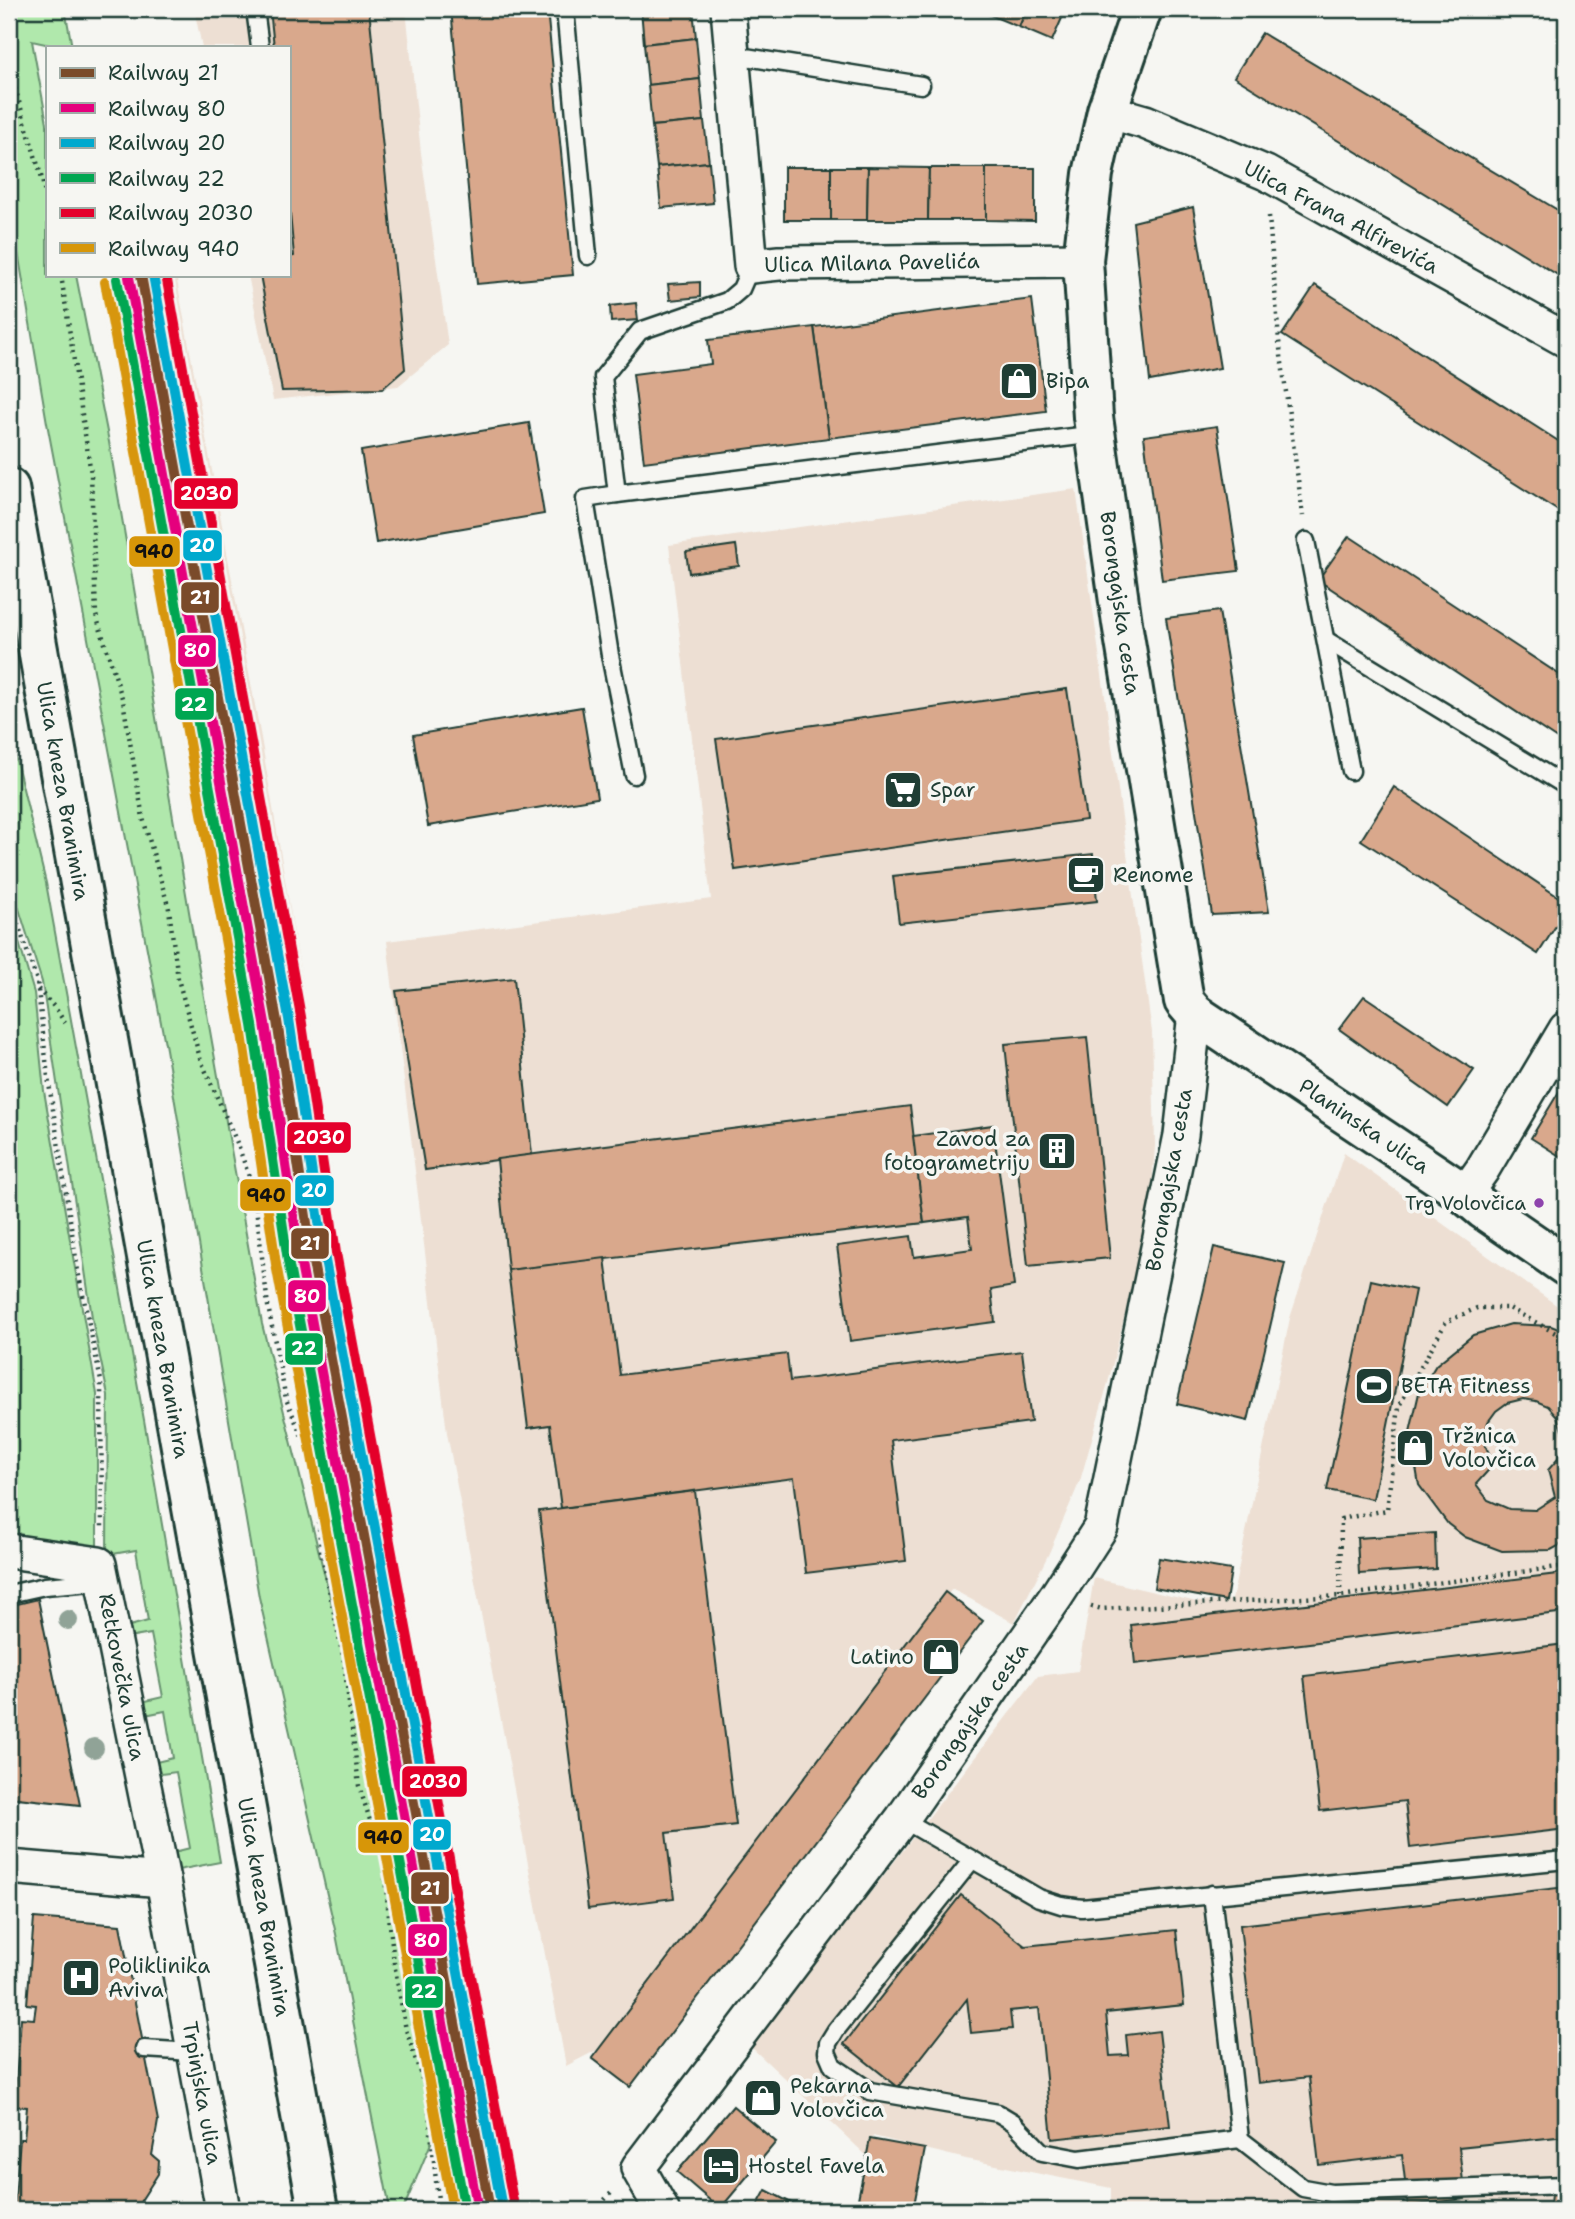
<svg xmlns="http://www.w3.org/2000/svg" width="1575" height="2219" font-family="'Shantell Sans',sans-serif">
<rect width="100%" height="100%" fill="#f6f6f2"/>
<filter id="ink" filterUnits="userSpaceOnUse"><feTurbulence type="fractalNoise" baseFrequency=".0143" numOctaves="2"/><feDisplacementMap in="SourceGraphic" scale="14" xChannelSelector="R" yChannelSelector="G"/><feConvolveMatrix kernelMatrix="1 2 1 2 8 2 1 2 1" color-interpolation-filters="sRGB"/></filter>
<g filter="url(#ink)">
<g fill="#eddfd3">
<polygon points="194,9 406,9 421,153 448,345 398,386 273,400 248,275 289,275 289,47 202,47"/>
<polygon points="131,275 176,275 261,738 308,1015 264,1023"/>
<polygon points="1076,489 1152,1032 1155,1146 1150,1212 1109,1379 1080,1481 1049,1553 1014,1623 952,1589 620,2038 566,2066 447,1433 387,941 711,899 669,545"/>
<polygon points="1344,1153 1566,1312 1566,2207 1484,2208 1206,2203 1147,2210 1111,2210 1111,2188 966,2159 873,2136 868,2157 751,2047 1038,1676 1078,1671 1094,1578 1197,1602 1232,1600 1290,1318"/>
</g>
<g fill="#b0e8ac" stroke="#689270" stroke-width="2">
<polygon points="9,9 65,9 72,47 59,47 32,41 47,123 47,275 76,275 109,442 193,935 262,1324 374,1773 439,2124 403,2210 390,2209 336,1934 259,1597 166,1049 47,423 9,199"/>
<polygon points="9,731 46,883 144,1420 220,1862 178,1870 172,1868 170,1853 190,1848 176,1772 153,1775 152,1763 173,1758 165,1711 140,1716 137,1703 163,1697 151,1634 128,1638 126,1627 148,1621 136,1550 107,1555 108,1395 93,1324 42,982 9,877"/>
<polygon points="9,909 34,993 44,1091 97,1394 97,1553 9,1540"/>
</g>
<g fill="#d9a88c" stroke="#1f3d34" stroke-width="2" fill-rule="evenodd">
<polygon points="270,9 369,9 405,369 382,389 282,391 260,275 289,275 289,257 294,256 289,203 289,47 274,47"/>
<polygon points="451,9 547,9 573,275 477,284"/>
<polygon points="641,9 693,9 696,38 644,44"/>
<polygon points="987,9 1027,9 1019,27 985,13"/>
<polygon points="1027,9 1066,9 1052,41 1019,27"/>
<polygon points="1262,33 1566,215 1566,280 1234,77"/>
<polygon points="696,38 700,79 648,85 644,44"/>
<polygon points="700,79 704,121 652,126 648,85"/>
<polygon points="704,121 709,162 657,167 652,126"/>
<polygon points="709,162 713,203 661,208 657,167"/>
<rect x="784" y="167" width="47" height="53"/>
<polygon points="831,167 868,167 867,220 831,220"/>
<polygon points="868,167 929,168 928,220 867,220"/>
<polygon points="929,168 986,168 986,220 928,220"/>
<polygon points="986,168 1035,168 1035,221 986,220"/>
<polygon points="1193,207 1220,368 1150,381 1133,222"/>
<polygon points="700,282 700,297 670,300 668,284"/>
<polygon points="1315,285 1566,446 1566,516 1282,335"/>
<polygon points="1032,299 1046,411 829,438 814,327"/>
<polygon points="636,303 638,320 611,322 610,306"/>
<polygon points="814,327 829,438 644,462 633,374 711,364 708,340"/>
<polygon points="529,423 544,514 376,543 361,451"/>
<polygon points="1217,426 1239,571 1162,580 1144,436"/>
<polygon points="1349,536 1566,679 1566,745 1318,580"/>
<polygon points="736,545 739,566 689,573 686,552"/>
<polygon points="1219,611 1269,912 1212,915 1166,618"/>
<polygon points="1067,689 1086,820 735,870 716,739"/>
<polygon points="582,707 597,798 428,826 413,735"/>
<polygon points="1394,787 1566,902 1566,910 1538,954 1361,840"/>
<polygon points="1093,854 1097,901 899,923 893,876"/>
<polygon points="514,978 532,1155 425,1170 396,991"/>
<polygon points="1364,996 1474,1070 1448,1107 1339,1029"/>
<polygon points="1087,1037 1110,1258 1028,1266 1005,1044"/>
<polygon points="1566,1080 1566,1160 1531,1138"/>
<polygon points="910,1106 924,1223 508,1270 497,1159"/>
<polygon points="993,1125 1014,1286 991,1290 995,1322 850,1341 837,1246 911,1236 914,1257 972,1249 968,1217 924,1223 913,1136"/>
<polygon points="1214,1247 1285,1263 1248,1421 1177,1404"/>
<polygon points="605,1258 620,1375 787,1354 790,1381 1022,1351 1031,1422 891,1440 906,1561 806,1573 794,1478 561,1508 550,1425 528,1428 508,1270"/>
<polygon points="1371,1280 1415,1290 1373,1499 1327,1490"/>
<path d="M 1511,1324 L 1551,1326 L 1566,1332 L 1566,1542 L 1551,1550 L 1502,1551 L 1465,1537 L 1448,1524 L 1419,1485 L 1410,1432 L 1419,1393 L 1436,1365 L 1473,1335 ZM 1523,1399 L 1536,1401 L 1548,1406 L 1557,1416 L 1563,1434 L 1563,1447 L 1557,1460 L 1548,1470 L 1555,1497 L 1535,1510 L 1509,1509 L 1488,1500 L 1476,1484 L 1494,1464 L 1486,1447 L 1485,1435 L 1488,1422 L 1496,1411 L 1507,1403 Z"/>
<polygon points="695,1491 736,1825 666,1833 674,1898 588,1909 539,1511"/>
<polygon points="1435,1533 1436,1569 1359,1574 1357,1538"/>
<polygon points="1159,1558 1231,1570 1226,1601 1154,1588"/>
<polygon points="1566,1573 1566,1612 1135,1664 1131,1625"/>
<polygon points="945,1592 983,1621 630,2087 592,2058"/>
<polygon points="38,1599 80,1805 9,1797 9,1606"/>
<polygon points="1566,1644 1566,1829 1410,1848 1405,1801 1320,1811 1304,1676"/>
<polygon points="1566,1887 1566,2136 1459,2147 1465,2199 1408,2206 1402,2155 1319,2165 1309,2077 1258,2083 1240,1925"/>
<polygon points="961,1895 1025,1946 1176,1930 1184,2005 1106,2013 1110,2056 1128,2055 1126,2035 1159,2031 1170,2126 1052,2139 1039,2008 1010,2011 1012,2029 971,2033 967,1999 898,2087 844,2044"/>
<polygon points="34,1918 120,1925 158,2121 152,2155 159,2161 158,2174 135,2210 14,2210 20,2139 24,2139 27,2107 14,2106 21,2018 34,2019 36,2005 27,2004"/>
<polygon points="733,2106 776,2142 720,2209 677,2172"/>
<polygon points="870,2139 925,2149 913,2210 858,2199"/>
<polygon points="766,2190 799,2207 797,2210 755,2210"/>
<polygon points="1551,2195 1566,2197 1566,2210 1549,2210"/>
</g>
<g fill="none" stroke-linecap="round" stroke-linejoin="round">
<g stroke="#1f3d34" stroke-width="21">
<g id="lane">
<polyline points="255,9 260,47"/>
<polyline points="565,9 588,256"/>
<polyline points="733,55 921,85"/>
<polyline points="751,266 741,289 727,301 640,331 603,377 617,494 1096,434"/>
<polyline points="617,494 585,499 610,655 634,775"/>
<polyline points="1306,541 1351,771"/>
<polyline points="1326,640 1566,786"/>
<polyline points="9,1594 45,1586 103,1581"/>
<polyline points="902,1819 1039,1898 1061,1905 1082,1908 1566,1860"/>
<polyline points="972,1860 836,2030 828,2043 827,2052 833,2066 870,2091 998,2113 1013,2122 1042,2152 1079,2159 1240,2139 1212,1894"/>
<polyline points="144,2049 194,2052"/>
<polyline points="1240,2139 1303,2188 1331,2193 1566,2185"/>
</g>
</g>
<g stroke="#1f3d34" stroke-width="38">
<g id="street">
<polyline points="728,9 751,266 779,263 1083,260"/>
<polyline points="1107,111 1145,122 1266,173 1566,340"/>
<polyline points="1465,1194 1482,1170 1566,1029"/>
<polyline points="9,1551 99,1564 163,1880 223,2210"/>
<polyline points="9,1867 163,1880"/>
<polyline points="662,2210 638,2168 902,1819 1057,1595 1101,1527 1181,1135 1195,1014"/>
</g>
</g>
<g stroke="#1f3d34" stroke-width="44">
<g id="secondary">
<polyline points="1142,9 1107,111 1093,174 1083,260 1093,417 1101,474 1122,623 1184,1001 1195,1014 1465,1194 1483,1209 1566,1266"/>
<polyline points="9,488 318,2210"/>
</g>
</g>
<g stroke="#1f3d34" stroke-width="4.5" stroke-dasharray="2 5" stroke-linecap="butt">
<polyline points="9,68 42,179 47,205"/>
<polyline points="1269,216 1279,341 1303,516"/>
<polyline points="61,275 91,474 96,615 123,701 143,818 169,909 178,979 200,1058 238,1145 254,1191 268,1306 286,1399 313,1462 321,1550 344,1662 359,1786 383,1860 394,1963 406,2030 427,2094 439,2210"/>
<polyline points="9,897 37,981 48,1077 78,1271 101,1381 102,1530"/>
<polyline points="38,989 56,1009 65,1023"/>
<polyline points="1340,1596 1341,1519 1387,1510 1399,1406 1446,1322 1477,1308 1509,1308 1563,1337 1566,1332"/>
<polyline points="1091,1606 1102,1609 1340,1596 1566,1566"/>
<polyline points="595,2210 612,2192"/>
</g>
<use href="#lane" stroke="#f6f6f2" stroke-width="16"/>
<use href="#street" stroke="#f6f6f2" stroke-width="33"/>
<use href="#secondary" stroke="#f6f6f2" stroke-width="38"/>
<g stroke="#f6f6f2" stroke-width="16">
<polyline id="rail-1" points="141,275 277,1021 312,1257 490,2210"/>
</g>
<g stroke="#f6f6f2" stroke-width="16">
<polyline id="rail-2" points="129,277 265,1023 300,1259 478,2210"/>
</g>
<g stroke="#f6f6f2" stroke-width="16">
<polyline id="rail-3" points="153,275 289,1019 324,1255 502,2208"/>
</g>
<g stroke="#f6f6f2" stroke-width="16">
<polyline id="rail-4" points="117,279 253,1025 288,1261 465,2210"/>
</g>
<g stroke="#f6f6f2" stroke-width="16">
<polyline id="rail-5" points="166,275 301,1017 336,1253 514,2206"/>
</g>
<g stroke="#f6f6f2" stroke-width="16">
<polyline id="rail-6" points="105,282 241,1027 276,1264 453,2210"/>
</g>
<use href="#rail-1" stroke="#7a4b2a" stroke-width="10"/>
<use href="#rail-2" stroke="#e5007d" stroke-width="10"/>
<use href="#rail-3" stroke="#00a9ce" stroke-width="10"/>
<use href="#rail-4" stroke="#00a651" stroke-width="10"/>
<use href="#rail-5" stroke="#e4002b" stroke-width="10"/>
<use href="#rail-6" stroke="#d79608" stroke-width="10"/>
</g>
<g fill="#90a397">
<circle cx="68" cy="1620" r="10"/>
<circle cx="94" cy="1748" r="10"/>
</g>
</g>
<defs>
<g id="shop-square" transform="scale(2.0125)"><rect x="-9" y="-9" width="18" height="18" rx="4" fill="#1f3d34" stroke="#f6f6f2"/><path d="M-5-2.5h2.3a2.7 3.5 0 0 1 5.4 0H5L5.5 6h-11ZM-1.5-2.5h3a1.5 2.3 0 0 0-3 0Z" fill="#fff"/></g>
<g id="supermarket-square" transform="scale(2.0125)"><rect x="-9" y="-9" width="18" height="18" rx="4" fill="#1f3d34" stroke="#f6f6f2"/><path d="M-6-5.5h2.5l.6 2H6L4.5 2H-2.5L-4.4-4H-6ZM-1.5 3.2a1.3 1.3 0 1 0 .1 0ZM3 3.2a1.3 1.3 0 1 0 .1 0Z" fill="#fff"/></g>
<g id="cafe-square" transform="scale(2.0125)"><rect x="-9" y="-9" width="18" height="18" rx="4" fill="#1f3d34" stroke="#f6f6f2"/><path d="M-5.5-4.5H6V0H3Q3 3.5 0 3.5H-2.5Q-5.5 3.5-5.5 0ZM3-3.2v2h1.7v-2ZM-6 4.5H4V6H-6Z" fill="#fff"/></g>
<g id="building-square" transform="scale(2.0125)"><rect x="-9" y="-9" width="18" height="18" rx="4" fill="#1f3d34" stroke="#f6f6f2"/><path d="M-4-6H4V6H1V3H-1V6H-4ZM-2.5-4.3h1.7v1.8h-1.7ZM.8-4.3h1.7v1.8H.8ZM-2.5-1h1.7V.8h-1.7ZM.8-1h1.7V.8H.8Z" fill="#fff"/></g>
<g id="stadium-square" transform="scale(2.0125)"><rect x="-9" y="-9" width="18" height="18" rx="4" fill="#1f3d34" stroke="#f6f6f2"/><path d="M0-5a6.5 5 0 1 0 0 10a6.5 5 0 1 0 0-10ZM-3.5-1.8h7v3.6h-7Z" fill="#fff"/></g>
<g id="hospital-square" transform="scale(2.0125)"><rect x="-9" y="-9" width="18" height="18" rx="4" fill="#1f3d34" stroke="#f6f6f2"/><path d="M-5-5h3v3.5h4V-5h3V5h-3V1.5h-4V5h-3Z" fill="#fff"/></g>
<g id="hotel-square" transform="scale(2.0125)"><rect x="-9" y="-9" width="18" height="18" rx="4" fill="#1f3d34" stroke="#f6f6f2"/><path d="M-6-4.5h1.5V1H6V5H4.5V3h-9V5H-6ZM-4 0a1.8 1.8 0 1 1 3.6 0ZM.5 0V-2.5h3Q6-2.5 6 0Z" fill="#fff"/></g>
</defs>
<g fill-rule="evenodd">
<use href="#shop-square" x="1019" y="381"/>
<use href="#supermarket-square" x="903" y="790"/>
<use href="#cafe-square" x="1086" y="875"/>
<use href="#building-square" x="1057" y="1151"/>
<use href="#stadium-square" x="1374" y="1386"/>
<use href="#shop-square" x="1415" y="1448"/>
<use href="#shop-square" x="941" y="1657"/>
<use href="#hospital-square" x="81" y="1978"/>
<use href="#shop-square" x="763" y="2098"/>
<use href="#hotel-square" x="721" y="2166"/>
</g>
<circle fill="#8e44ad" stroke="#f6f6f2" stroke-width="2.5" cx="1539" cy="1203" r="6"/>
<g text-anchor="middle" stroke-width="7" stroke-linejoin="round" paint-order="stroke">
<g font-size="19" fill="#1f3d34" stroke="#f6f6f2" text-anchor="end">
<text x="1526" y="1210">Trg Volovčica</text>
</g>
<g font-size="21" fill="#1f3d34" stroke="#f6f6f2">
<text transform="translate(1341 217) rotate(28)" y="7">Ulica Frana Alfirevića</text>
<text transform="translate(872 263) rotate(-1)" y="7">Ulica Milana Pavelića</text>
<text transform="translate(1120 603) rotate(82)" y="7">Borongajska cesta</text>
<text transform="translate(63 791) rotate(80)" y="7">Ulica kneza Branimira</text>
<text transform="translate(1364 1126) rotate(34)" y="7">Planinska ulica</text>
<text transform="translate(1169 1180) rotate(-80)" y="7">Borongajska cesta</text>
<text transform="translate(163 1349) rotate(80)" y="7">Ulica kneza Branimira</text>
<text transform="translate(122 1677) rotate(79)" y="7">Retkovečka ulica</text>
<text transform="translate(970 1721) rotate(-55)" y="7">Borongajska cesta</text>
<text transform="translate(264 1907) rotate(80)" y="7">Ulica kneza Branimira</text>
<text transform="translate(202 2093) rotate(80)" y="7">Trpinjska ulica</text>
</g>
<g font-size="21" fill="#1f3d34" stroke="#f6f6f2" text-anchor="start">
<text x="1046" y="388">Bipa</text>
<text x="930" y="797">Spar</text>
<text x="1113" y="882">Renome</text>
<text x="1030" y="1146" text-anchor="end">Zavod za<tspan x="1030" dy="24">fotogrametriju</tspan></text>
<text x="1401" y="1393">BETA Fitness</text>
<text x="1442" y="1443">Tržnica<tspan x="1442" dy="24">Volovčica</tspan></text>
<text x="914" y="1664" text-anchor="end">Latino</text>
<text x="108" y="1973">Poliklinika<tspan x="108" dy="24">Aviva</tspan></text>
<text x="790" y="2093">Pekarna<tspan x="790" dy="24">Volovčica</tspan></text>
<text x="748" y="2173">Hostel Favela</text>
</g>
</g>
<g stroke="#f6f6f2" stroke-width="2.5">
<rect x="173" y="477" width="66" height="33" rx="7" fill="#e4002b"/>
<rect x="182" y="529" width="41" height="33" rx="7" fill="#00a9ce"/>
<rect x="128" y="535" width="53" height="33" rx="7" fill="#d79608"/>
<rect x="180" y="581" width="40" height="33" rx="7" fill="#7a4b2a"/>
<rect x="177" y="634" width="40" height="34" rx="7" fill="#e5007d"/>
<rect x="174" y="687" width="41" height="34" rx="7" fill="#00a651"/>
<rect x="286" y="1121" width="66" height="33" rx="7" fill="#e4002b"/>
<rect x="294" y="1174" width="41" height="33" rx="7" fill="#00a9ce"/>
<rect x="239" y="1178" width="53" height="34" rx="7" fill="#d79608"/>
<rect x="290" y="1227" width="40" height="33" rx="7" fill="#7a4b2a"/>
<rect x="287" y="1279" width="40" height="34" rx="7" fill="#e5007d"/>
<rect x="284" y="1332" width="40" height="34" rx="7" fill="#00a651"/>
<rect x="401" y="1765" width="67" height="33" rx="7" fill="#e4002b"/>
<rect x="412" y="1818" width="40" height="33" rx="7" fill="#00a9ce"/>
<rect x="357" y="1821" width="53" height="33" rx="7" fill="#d79608"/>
<rect x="410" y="1871" width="40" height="34" rx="7" fill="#7a4b2a"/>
<rect x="407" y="1923" width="41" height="34" rx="7" fill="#e5007d"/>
<rect x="404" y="1975" width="40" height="34" rx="7" fill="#00a651"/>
</g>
<g font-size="19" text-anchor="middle" font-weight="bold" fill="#fff">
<text x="206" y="500">2030</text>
<text x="202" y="552">20</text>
<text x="200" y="604">21</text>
<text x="197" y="657">80</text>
<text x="194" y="711">22</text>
<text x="319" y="1144">2030</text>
<text x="314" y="1197">20</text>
<text x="310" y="1250">21</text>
<text x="307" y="1303">80</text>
<text x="304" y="1355">22</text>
<text x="435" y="1788">2030</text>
<text x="432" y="1841">20</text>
<text x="430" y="1895">21</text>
<text x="427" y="1947">80</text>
<text x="424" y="1998">22</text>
</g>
<g font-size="19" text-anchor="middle" font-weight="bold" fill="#111">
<text x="154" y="558">940</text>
<text x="266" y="1202">940</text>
<text x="383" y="1844">940</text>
</g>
<rect width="1575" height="2219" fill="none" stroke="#f6f6f2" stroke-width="35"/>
<rect x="18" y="18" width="1540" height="2184" fill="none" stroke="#1f3d34" stroke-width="2.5" filter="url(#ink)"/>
<rect x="46" y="46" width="245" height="231" fill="#f6f6f2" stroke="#a0aca6" stroke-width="2"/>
<rect x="60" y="68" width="35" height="10" fill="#7a4b2a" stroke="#a0aca6" stroke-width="2"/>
<text x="108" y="80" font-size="21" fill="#1f3d34">Railway 21</text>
<rect x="60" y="103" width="35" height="10" fill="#e5007d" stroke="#a0aca6" stroke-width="2"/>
<text x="108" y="116" font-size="21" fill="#1f3d34">Railway 80</text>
<rect x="60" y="138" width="35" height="10" fill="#00a9ce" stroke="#a0aca6" stroke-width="2"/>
<text x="108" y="150" font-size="21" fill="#1f3d34">Railway 20</text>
<rect x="60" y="173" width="35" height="10" fill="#00a651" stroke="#a0aca6" stroke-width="2"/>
<text x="108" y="186" font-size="21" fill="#1f3d34">Railway 22</text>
<rect x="60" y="208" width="35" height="10" fill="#e4002b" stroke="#a0aca6" stroke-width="2"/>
<text x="108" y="220" font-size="21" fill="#1f3d34">Railway 2030</text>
<rect x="60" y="243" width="35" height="10" fill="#d79608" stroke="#a0aca6" stroke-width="2"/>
<text x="108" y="256" font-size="21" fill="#1f3d34">Railway 940</text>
</svg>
